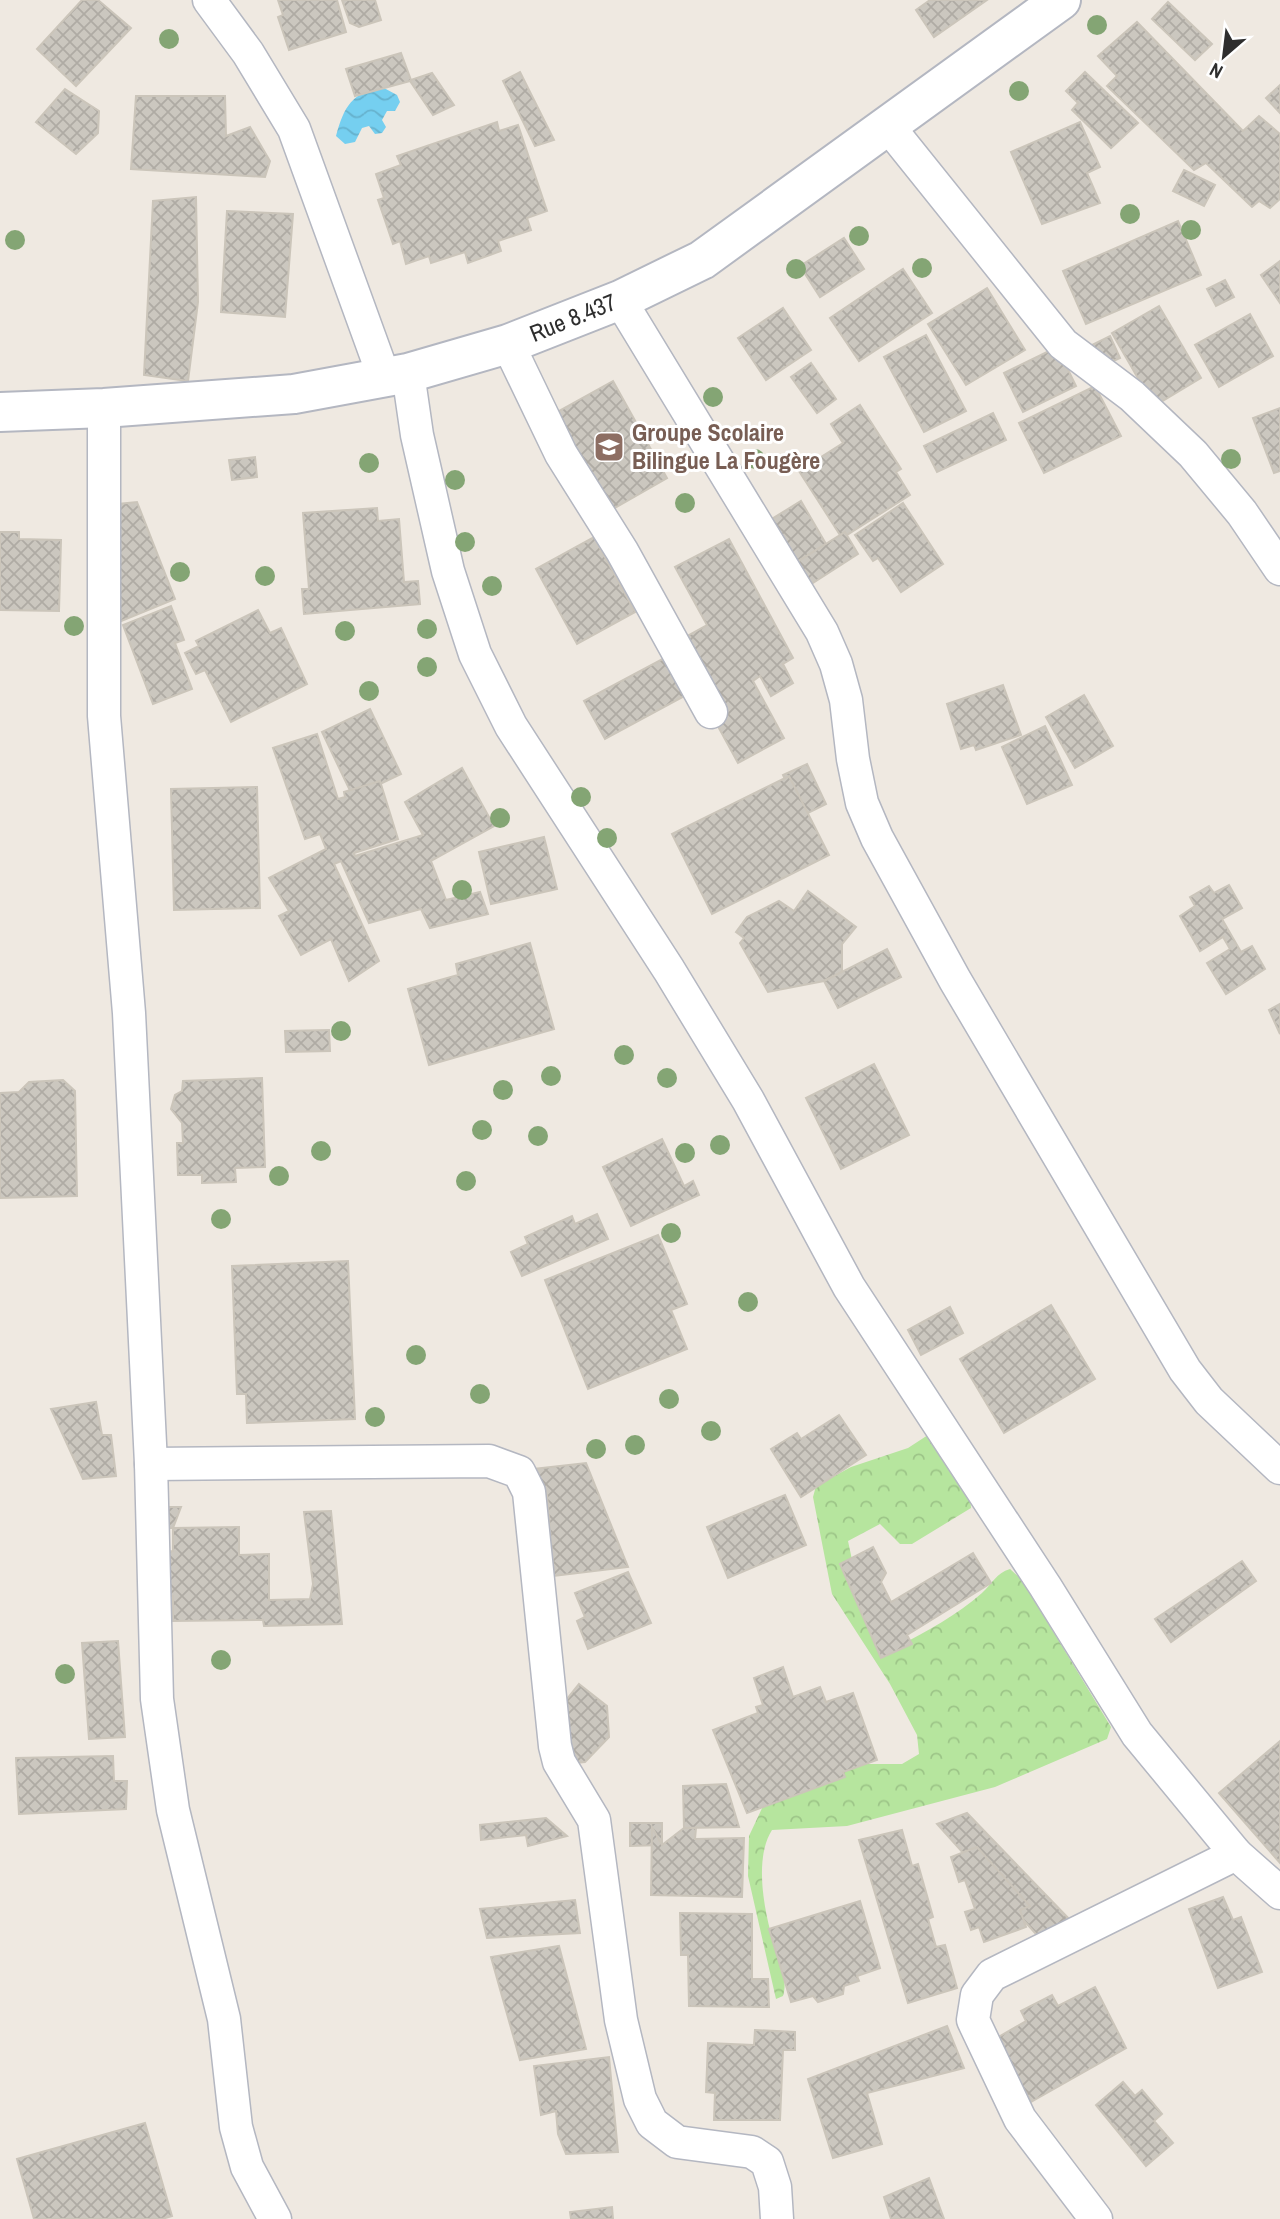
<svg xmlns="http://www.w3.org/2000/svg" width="1280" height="2219" font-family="'Archivo Narrow',sans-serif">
<defs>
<pattern id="forest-crowns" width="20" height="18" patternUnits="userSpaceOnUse" patternTransform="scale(1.75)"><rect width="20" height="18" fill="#b6e59e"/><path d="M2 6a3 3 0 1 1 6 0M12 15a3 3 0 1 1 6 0" fill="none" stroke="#9dc588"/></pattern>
<pattern id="water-waves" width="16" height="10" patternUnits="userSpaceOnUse" patternTransform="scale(1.75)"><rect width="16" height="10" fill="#75cff0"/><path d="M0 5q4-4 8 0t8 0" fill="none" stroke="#66b2ce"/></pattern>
<pattern id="building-cross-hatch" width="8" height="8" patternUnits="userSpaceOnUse" patternTransform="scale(1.75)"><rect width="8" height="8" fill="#cbc7bf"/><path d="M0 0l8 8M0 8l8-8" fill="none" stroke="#afaba4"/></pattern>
</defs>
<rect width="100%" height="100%" fill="#efe9e1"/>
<path fill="url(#forest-crowns)" d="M 928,1435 L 970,1495 L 971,1508 L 912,1544 L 900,1544 L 880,1524 L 848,1541 L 857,1583 L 899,1646 C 927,1631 957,1615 982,1593 C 992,1584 996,1573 1010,1569 L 1022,1580 L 1111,1727 L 1107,1739 L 995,1787 L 847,1826 L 772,1830 C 753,1860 765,1915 775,1948 C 780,1964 788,1980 783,1996 L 776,1999 L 748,1876 L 749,1836 L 764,1804 L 861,1764 L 902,1764 L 919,1754 L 917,1735 L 890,1684 L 832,1594 L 813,1497 L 816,1486 L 851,1467 L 908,1448 Z"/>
<path fill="url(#water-waves)" d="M 384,88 L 397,95 L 400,102 L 395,111 L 387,111 L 382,120 L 386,127 L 382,133 L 375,134 L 369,126 L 362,128 L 355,142 L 345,144 L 336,136 C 344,107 352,91 384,88 Z"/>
<g fill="url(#building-cross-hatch)" stroke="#cbc5ba" stroke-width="2">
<polygon points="82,0 98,0 131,28 76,86 37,49"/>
<polygon points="278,0 337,0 346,32 289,50 278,17 283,15"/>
<polygon points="342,0 375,0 381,20 359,27 350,23"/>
<polygon points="930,0 987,0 934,37 916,10"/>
<polygon points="1168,2 1212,44 1195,60 1152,19"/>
<polygon points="1137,22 1243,131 1259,116 1280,134 1280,199 1270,208 1259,201 1252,207 1206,163 1194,170 1107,86 1117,76 1098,56"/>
<polygon points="401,53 411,80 432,73 454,105 433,115 410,81 355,96 346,69"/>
<polygon points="520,72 554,140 535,146 503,81"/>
<polygon points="1085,72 1138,123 1111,148 1072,110 1078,103 1066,91"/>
<polygon points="1280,85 1280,113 1266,98"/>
<polygon points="65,89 99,111 98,133 76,154 36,122"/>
<polygon points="136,96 225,96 226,136 250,127 270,161 265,177 131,169"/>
<polygon points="497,122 499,131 518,125 547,211 527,218 531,230 498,241 501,251 468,263 465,252 431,263 429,256 406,264 400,241 393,244 378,200 384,198 376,174 401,165 397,156"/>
<polygon points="1080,122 1100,167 1087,173 1100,203 1042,224 1011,152"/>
<polygon points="1184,170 1215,185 1204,206 1173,191"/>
<polygon points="196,197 198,302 188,381 144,375 153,201"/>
<polygon points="227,211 293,214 285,317 221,312"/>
<polygon points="1178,221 1201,275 1086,324 1063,271"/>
<polygon points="844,238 864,269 820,297 800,266"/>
<polygon points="1280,261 1280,303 1261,275"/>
<polygon points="903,269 932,313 859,361 830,318"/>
<polygon points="1225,280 1234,297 1216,306 1207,289"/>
<polygon points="987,288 1025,350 966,385 928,324"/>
<polygon points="1159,306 1201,378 1154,406 1112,333"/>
<polygon points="783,308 811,350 766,380 738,338"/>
<polygon points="1250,314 1273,356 1219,387 1195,345"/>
<polygon points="926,335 966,411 924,432 884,357"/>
<polygon points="1110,336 1120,358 1098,368 1088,347"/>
<polygon points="1057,347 1076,386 1023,412 1004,373"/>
<polygon points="811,363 836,399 817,413 791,377"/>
<polygon points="613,381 667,478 606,513 552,415"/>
<polygon points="1095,386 1121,436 1044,473 1019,423"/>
<polygon points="860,405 901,469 896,472 910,495 842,538 799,471 843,443 831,424"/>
<polygon points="1280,408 1280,471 1274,473 1253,418"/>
<polygon points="993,413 1006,440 937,472 924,446"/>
<polygon points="255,457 257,477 232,480 229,460"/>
<polygon points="801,501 826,544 778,573 752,531"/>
<polygon points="137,502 175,599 114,624 118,504"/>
<polygon points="903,503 943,564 901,592 878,558 873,561 855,535"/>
<polygon points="377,508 378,521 399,519 404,582 418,581 420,604 304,614 302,589 309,589 303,513"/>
<polygon points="0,532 19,532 19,539 61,540 59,611 0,610"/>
<polygon points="845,532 858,554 808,586 794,564"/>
<polygon points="594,537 635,612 577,644 536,569"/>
<polygon points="729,539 793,658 783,664 793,683 771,696 760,676 753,681 784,738 738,763 673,644 707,625 675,567"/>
<polygon points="171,606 184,640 175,643 192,689 153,704 123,625"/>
<polygon points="258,610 270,633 281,628 307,684 231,722 205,670 196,674 185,653 199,646 196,641"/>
<polygon points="668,656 688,694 605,739 584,701"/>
<polygon points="1003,685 1021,735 976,750 974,745 961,749 947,704"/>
<polygon points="1084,695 1113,746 1075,768 1046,717"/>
<polygon points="370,709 401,774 353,797 322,732"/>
<polygon points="1045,726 1072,785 1027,804 1002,747"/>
<polygon points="317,734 338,799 345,797 344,792 380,781 398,839 354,853 355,856 423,835 405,802 462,768 494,826 431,861 446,900 480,892 488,914 430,928 421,909 369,923 341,861 334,864 379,961 349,981 331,939 301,955 279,916 289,911 269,878 326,849 320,834 305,839 273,748"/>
<polygon points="807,764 826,804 802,816 783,775"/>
<polygon points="789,776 829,855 712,914 672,834"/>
<polygon points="257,787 260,908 174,910 171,789"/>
<polygon points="544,837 557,889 491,904 479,852"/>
<polygon points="1229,885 1242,908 1222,919 1241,952 1252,946 1265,969 1226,994 1207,963 1230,949 1223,937 1200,951 1180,916 1195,906 1190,897 1209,886 1214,893"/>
<polygon points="808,891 856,927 842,944 842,972 824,981 768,992 740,943 744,938 736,932 747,917 779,901 794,911"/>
<polygon points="530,943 554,1029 429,1065 408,989 458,975 456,964"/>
<polygon points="887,949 901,977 838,1008 824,981"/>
<polygon points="1280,1004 1280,1034 1269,1010"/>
<polygon points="329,1030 330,1051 286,1052 285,1031"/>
<polygon points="874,1064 909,1135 841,1169 806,1098"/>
<polygon points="262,1078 265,1167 235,1168 236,1182 202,1183 202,1175 178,1175 177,1143 183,1143 182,1123 171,1109 175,1095 182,1091 183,1081"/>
<polygon points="63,1080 75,1091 77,1196 0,1198 0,1093 19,1092 29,1082"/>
<polygon points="662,1139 684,1186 693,1181 699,1195 631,1226 603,1167"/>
<polygon points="597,1214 608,1239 522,1276 511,1252 528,1244 525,1237 572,1216 575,1224"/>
<polygon points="658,1235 687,1304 671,1310 687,1349 588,1389 545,1280"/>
<polygon points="348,1261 355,1419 247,1423 246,1394 237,1394 232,1266"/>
<polygon points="1051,1305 1095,1379 1004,1433 960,1359"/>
<polygon points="950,1307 963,1333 921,1355 908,1330"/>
<polygon points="96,1402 102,1435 111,1435 116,1476 83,1479 51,1409"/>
<polygon points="839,1415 866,1455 801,1497 771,1449 797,1433 801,1439"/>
<polygon points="586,1463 628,1567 554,1576 547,1495 536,1495 534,1469"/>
<polygon points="785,1495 806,1545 728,1578 707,1527"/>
<polygon points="158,1507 181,1507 173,1528 158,1528"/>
<polygon points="331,1511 342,1624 264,1626 263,1620 173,1621 173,1596 164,1596 164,1552 173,1551 173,1528 239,1527 239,1555 269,1554 269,1600 310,1599 313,1584 304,1512"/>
<polygon points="873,1547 886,1573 881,1582 891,1602 973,1553 991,1583 907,1635 912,1644 881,1658 840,1564"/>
<polygon points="1242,1561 1256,1581 1171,1642 1155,1619"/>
<polygon points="628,1572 651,1623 588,1649 577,1621 585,1617 575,1593"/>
<polygon points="118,1641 125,1737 89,1739 82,1643"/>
<polygon points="783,1667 793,1697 820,1687 826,1702 853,1693 877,1760 843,1772 845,1777 747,1813 713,1730 758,1713 756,1707 763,1705 754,1678"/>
<polygon points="579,1684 607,1706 609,1737 585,1762 565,1764 559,1709"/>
<polygon points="1280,1741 1280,1863 1219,1793"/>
<polygon points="113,1756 114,1781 127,1781 126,1809 19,1814 16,1758"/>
<polygon points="726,1784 739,1827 684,1828 683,1786"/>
<polygon points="967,1813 1072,1922 1045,1944 937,1824"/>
<polygon points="546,1818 567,1836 528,1846 526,1835 481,1840 480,1825"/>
<polygon points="630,1823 662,1823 662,1845 630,1846"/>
<polygon points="652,1827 662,1845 684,1828 696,1828 695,1839 744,1838 742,1897 651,1895"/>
<polygon points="902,1830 912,1866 918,1864 933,1917 928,1919 936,1947 945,1945 957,1988 908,2003 859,1840"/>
<polygon points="977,1847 1030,1906 1020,1910 1026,1927 984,1942 979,1927 971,1930 965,1912 975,1909 965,1880 959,1882 951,1857"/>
<polygon points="1223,1897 1233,1920 1241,1917 1262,1972 1218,1988 1189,1909"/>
<polygon points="575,1900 580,1933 487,1938 480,1909"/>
<polygon points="860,1901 880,1968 857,1976 859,1981 844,1986 843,1994 818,2002 813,1996 791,2002 769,1929"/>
<polygon points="680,1913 752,1914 752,1979 768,1979 769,2007 689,2006 688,1955 681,1955"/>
<polygon points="559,1946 586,2049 520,2060 491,1957"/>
<polygon points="1095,1987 1126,2048 1031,2102 995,2039 1026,2021 1021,2011 1052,1995 1058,2006"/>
<polygon points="947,2026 964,2068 867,2093 882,2144 833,2158 808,2079"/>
<polygon points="755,2030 795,2032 795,2050 783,2050 780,2120 714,2120 715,2093 706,2092 708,2043 754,2045"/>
<polygon points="609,2057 618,2152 566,2154 558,2134 556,2111 541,2115 534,2066"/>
<polygon points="1123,2082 1135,2096 1142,2090 1162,2114 1154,2121 1173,2143 1146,2166 1096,2105"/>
<polygon points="145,2123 172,2216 162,2219 34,2219 17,2159"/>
<polygon points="929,2178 944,2219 891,2219 884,2197"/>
<polygon points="612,2207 613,2219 571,2219 570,2212"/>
</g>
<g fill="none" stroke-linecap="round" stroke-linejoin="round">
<g stroke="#b4b7c1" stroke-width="35">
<g id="street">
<polyline points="209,0 248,53 294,129 384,377"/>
<polyline points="888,126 1063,344 1132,396 1193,454 1242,513 1280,569"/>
<polyline points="620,300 822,632 836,664 846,700 853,759 862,803 877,838 955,980 1185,1370 1209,1401 1280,1468"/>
<polyline points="508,344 561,454 622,551 711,712"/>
<polyline points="408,373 417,435 448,571 475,654 511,726 669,970 748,1100 849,1287 1045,1586 1137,1734 1236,1854 1280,1893"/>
<polyline points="104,408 104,716 129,1013 151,1464 157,1699 173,1810 224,2019 236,2127 247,2167 275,2219"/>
<polyline points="151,1464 489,1461 519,1472 529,1492 555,1746 559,1762 594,1820 621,2020 640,2099 652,2123 677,2142 752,2152 767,2162 775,2187 777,2219"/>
<polyline points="1096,2219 1020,2119 973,2020 977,1995 992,1975 1236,1854"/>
</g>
</g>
<g stroke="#b4b7c1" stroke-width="42">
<polyline id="secondary" points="0,412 104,408 294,394 408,373 508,344 620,300 702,260 1061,0"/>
</g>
<use href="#street" stroke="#fff" stroke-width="32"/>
<use href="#secondary" stroke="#fff" stroke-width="38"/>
</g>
<g fill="#84a574">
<circle cx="1097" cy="25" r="10"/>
<circle cx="169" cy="39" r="10"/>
<circle cx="1019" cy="91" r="10"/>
<circle cx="1130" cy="214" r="10"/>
<circle cx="1191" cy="230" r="10"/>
<circle cx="859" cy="236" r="10"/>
<circle cx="15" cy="240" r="10"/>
<circle cx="922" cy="268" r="10"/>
<circle cx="796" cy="269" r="10"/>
<circle cx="713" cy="397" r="10"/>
<circle cx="755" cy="459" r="10"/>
<circle cx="1231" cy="459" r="10"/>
<circle cx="369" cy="463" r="10"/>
<circle cx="455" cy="480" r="10"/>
<circle cx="685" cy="503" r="10"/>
<circle cx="465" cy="542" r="10"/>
<circle cx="180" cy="572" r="10"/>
<circle cx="265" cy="576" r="10"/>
<circle cx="492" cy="586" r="10"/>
<circle cx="74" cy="626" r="10"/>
<circle cx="427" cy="629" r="10"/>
<circle cx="345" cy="631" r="10"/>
<circle cx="427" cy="667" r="10"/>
<circle cx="369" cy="691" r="10"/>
<circle cx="581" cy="797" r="10"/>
<circle cx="500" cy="818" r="10"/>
<circle cx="607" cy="838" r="10"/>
<circle cx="462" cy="890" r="10"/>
<circle cx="341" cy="1031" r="10"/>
<circle cx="624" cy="1055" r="10"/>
<circle cx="551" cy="1076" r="10"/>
<circle cx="667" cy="1078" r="10"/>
<circle cx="503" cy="1090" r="10"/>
<circle cx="482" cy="1130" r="10"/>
<circle cx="538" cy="1136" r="10"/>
<circle cx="720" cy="1145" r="10"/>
<circle cx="321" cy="1151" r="10"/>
<circle cx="685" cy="1153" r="10"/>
<circle cx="279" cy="1176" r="10"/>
<circle cx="466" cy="1181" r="10"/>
<circle cx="221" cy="1219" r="10"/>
<circle cx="671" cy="1233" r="10"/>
<circle cx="748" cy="1302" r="10"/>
<circle cx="416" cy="1355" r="10"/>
<circle cx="480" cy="1394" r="10"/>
<circle cx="669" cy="1399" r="10"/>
<circle cx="375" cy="1417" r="10"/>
<circle cx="711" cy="1431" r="10"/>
<circle cx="635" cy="1445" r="10"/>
<circle cx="596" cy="1449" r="10"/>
<circle cx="221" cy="1660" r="10"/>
<circle cx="65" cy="1674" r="10"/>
</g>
<defs>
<g id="school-square" transform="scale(1.575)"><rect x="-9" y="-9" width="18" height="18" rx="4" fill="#8d6e63" stroke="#fff"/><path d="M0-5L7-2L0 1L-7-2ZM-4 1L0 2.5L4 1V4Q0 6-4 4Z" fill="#fff"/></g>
</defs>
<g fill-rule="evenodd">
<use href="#school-square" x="609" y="447"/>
</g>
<g text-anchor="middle" stroke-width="6" stroke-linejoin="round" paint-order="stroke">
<g font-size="24" fill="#2e2e2e" stroke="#fff">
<text transform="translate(573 318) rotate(-22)" y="8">Rue 8.437</text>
</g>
<g font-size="24" font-weight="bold" fill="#785e54" stroke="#fff" text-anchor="start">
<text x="632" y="441">Groupe Scolaire<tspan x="632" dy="28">Bilingue La Fougère</tspan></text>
</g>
</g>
<g transform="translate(1224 56) rotate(208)" stroke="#ffffff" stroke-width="5" paint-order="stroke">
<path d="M0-5L12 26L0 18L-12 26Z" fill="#2e2e2e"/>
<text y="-10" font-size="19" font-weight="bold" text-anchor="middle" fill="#2e2e2e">N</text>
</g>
</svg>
